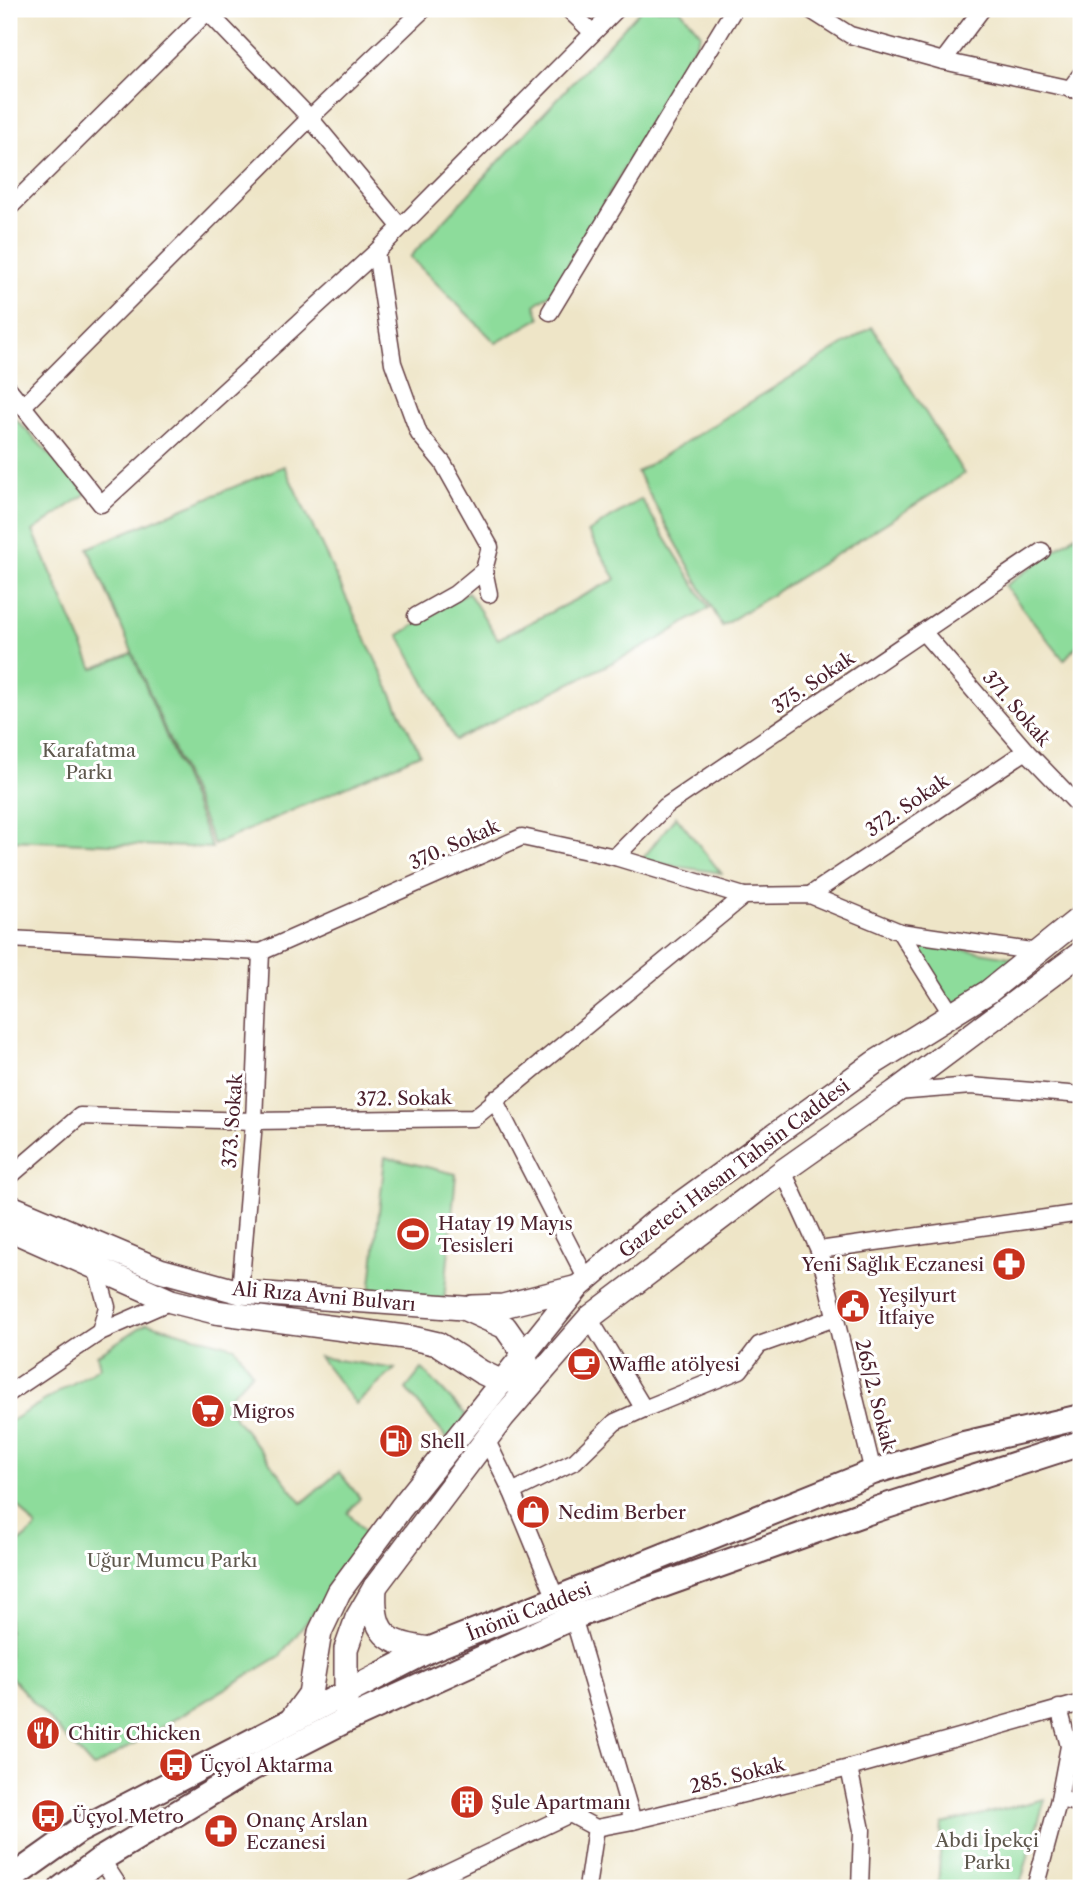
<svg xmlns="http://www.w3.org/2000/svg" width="1090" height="1897" font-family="'Libre Caslon Text',serif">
<rect width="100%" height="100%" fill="#fff"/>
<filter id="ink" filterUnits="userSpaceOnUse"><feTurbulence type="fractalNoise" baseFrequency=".0143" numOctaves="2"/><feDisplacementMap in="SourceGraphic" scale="14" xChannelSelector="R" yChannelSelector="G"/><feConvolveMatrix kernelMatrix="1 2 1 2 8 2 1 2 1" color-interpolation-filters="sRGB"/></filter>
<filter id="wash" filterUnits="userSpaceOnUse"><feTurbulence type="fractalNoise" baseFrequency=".00686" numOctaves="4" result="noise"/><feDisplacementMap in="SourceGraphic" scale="28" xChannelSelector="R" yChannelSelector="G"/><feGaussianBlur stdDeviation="1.57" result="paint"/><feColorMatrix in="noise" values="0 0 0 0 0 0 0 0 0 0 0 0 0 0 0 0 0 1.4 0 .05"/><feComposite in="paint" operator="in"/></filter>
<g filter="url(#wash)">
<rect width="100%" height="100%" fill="#eee5c7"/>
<g fill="#8ddc9b" stroke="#6c7e63" stroke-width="2">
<polygon points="641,9 680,9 701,34 554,291 535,305 540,318 496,343 410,257"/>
<polygon points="872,327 964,474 722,626 637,472"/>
<polygon points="9,412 87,493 33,531 93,669 132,653 212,848 9,840"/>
<polygon points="284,466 420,754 214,845 88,548"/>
<polygon points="641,499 709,608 656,641 455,740 399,635 468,592 498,639 616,579 588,532"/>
<polygon points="1076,535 1081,564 1081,641 1064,660 1005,586"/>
<polygon points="676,816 721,873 641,861"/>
<polygon points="910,940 1027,960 957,1012"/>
<polygon points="385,1157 456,1174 444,1301 370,1294"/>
<polygon points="147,1323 235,1347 252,1373 229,1397 232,1414 302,1503 339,1472 360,1498 348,1513 371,1540 280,1656 93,1768 9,1675 9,1552 36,1528 9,1494 9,1422 100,1367 97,1355"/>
<polygon points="319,1357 395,1369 356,1404"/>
<polygon points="422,1369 466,1415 450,1442 406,1389"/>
<polygon points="1045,1799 1019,1888 938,1888 942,1824"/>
</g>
</g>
<g filter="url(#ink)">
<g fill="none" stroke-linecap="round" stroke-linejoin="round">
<g stroke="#633d42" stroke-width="19">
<g id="street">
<polyline points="205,9 310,118 399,225"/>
<polyline points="568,9 592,32"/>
<polyline points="809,9 850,35 943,61 1081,91"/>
<polyline points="943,61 982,9"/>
<polyline points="1070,89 1081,74"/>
<polyline points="9,208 210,9"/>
<polyline points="376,252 393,363 419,434 443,463 490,547 484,570 455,594 416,616"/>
<polyline points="550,312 734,9"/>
<polyline points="9,389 101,504 376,252 617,9"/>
<polyline points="24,405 310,118 424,9"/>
<polyline points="484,570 489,594"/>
<polyline points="924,633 1026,751 1081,808"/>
<polyline points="615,857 666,806 1042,551"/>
<polyline points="810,895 1026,751"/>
<polyline points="900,932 1038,952"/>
<polyline points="9,939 261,952 522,837 615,857 744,896 810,895 900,932 952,1015"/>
<polyline points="897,1092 971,1086 1081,1095"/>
<polyline points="494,1099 587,1280"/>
<polyline points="783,1171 819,1250 873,1472"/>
<polyline points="9,1177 80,1116 254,1121 474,1118 744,896"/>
<polyline points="819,1250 1081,1213"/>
<polyline points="97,1271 107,1307 100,1332"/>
<polyline points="240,1292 254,1121 261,952"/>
<polyline points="589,1318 644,1409 740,1370 759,1345 835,1318"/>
<polyline points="9,1393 100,1332 171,1301"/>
<polyline points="486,1439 512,1492 557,1601"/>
<polyline points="512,1492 575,1461 615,1422 644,1409"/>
<polyline points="573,1617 633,1821"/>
<polyline points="849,1768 862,1830 860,1888"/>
<polyline points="1059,1799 1081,1804"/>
<polyline points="101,1859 120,1888"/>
<polyline points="414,1888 570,1814 596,1828 633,1821 849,1768 1081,1703"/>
<polyline points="587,1888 596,1828"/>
<polyline points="1035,1888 1059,1799 1069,1746 1059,1708"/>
</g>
</g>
<g stroke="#633d42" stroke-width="26">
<g id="secondary">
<polyline points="9,1206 160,1270 240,1292 463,1308 505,1327 524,1354 532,1381 500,1381 481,1372 438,1344 412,1338 215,1312 171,1301 9,1229"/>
<polyline points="472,1307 503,1306 578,1287"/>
<path d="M 375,1587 C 372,1634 385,1644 431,1649"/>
<polyline points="346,1708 346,1649 357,1618 375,1587 503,1417 589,1318 783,1171 895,1092 1081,953"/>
<polyline points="291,1720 310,1694 320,1632 339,1592 401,1508 578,1287 656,1221 874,1063 988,992 1081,917"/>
</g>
</g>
<g stroke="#633d42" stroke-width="28">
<g id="primary">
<polyline points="9,1880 78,1831 431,1649 873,1472 964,1444 1081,1417"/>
<polyline points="62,1888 101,1859 252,1768 344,1721 573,1617 865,1513 1081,1443"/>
</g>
</g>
<use href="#street" stroke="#fff" stroke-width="16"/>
<use href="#secondary" stroke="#fff" stroke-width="23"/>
<use href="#primary" stroke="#fff" stroke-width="24"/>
</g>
</g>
<defs>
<g id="stadium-disc" transform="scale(1.75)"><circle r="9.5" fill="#c8321e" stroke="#fff"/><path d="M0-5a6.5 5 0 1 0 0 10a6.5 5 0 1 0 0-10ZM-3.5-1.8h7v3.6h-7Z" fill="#fff"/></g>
<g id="pharmacy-disc" transform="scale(1.75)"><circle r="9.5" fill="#c8321e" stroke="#fff"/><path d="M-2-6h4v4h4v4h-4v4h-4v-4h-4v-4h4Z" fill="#fff"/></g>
<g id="civic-disc" transform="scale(1.75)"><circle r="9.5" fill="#c8321e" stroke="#fff"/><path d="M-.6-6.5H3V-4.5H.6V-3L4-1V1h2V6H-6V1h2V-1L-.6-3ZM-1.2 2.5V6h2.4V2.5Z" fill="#fff"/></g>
<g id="cafe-disc" transform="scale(1.75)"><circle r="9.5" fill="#c8321e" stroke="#fff"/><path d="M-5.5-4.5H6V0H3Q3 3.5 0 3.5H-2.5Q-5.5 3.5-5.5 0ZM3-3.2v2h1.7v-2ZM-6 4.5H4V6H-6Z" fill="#fff"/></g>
<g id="supermarket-disc" transform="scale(1.75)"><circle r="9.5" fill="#c8321e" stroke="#fff"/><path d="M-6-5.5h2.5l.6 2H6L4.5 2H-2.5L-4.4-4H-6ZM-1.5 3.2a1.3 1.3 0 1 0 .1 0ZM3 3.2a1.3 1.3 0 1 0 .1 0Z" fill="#fff"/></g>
<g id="fuel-disc" transform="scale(1.75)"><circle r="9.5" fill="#c8321e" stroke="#fff"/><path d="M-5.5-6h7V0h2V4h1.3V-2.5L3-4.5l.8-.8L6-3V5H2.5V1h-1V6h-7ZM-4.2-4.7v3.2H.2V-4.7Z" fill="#fff"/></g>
<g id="shop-disc" transform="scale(1.75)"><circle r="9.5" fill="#c8321e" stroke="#fff"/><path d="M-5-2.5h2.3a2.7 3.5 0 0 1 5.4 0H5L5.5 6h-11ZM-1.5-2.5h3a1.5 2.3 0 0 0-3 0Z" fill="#fff"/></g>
<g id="restaurant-disc" transform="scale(1.75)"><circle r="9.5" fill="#c8321e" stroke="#fff"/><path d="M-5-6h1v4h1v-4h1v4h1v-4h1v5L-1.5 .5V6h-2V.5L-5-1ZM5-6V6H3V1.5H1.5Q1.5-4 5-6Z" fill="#fff"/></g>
<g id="bus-disc" transform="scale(1.75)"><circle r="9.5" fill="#c8321e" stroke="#fff"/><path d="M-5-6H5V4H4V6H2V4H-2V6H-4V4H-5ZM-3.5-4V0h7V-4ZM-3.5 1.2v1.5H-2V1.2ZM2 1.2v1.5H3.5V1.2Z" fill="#fff"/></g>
<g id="building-disc" transform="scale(1.75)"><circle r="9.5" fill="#c8321e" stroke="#fff"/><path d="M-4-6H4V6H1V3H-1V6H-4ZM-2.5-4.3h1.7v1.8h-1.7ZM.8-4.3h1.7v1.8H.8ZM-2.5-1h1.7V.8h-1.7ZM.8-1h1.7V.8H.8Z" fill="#fff"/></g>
</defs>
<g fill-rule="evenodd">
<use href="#stadium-disc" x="413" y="1234"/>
<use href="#pharmacy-disc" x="1009" y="1264"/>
<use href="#civic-disc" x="853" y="1306"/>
<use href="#cafe-disc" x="584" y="1364"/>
<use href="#supermarket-disc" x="208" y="1411"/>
<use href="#fuel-disc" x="396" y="1441"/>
<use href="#shop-disc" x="533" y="1512"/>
<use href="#restaurant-disc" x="43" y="1733"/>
<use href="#bus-disc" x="176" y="1765"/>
<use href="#building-disc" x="467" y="1802"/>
<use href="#bus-disc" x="48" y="1816"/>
<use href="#pharmacy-disc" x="221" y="1831"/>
</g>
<g text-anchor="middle" stroke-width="6" stroke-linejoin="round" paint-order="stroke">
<g font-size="19" fill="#4a1f2b" stroke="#fff">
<text transform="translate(813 682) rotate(-34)" y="7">375. Sokak</text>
<text transform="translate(1017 708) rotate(49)" y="7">371. Sokak</text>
<text transform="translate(907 805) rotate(-34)" y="7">372. Sokak</text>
<text transform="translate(454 844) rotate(-24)" y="7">370. Sokak</text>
<text transform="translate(404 1098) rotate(-1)" y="7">372. Sokak</text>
<text transform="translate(232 1121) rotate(-86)" y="7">373. Sokak</text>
<text transform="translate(734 1168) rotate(-37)" y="7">Gazeteci Hasan Tahsin Caddesi</text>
<text transform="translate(324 1296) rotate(5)" y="7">Ali Rıza Avni Bulvarı</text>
<text transform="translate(876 1395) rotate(76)" y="7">265/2. Sokak</text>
<text transform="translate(529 1611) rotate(-21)" y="7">İnönü Caddesi</text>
<text transform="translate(737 1775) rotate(-14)" y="7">285. Sokak</text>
</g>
<g font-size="19" fill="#5e584d" stroke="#fff">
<text x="89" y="757">Karafatma<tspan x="89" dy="22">Parkı</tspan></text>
<text x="172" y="1567">Uğur Mumcu Parkı</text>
<text x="987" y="1847">Abdi İpekçi<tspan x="987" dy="22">Parkı</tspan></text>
</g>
<g font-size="19" fill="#4a1f2b" stroke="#fff" text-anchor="start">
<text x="438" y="1230">Hatay 19 Mayıs<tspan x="438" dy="22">Tesisleri</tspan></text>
<text x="984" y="1271" text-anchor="end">Yeni Sağlık Eczanesi</text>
<text x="878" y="1302">Yeşilyurt<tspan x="878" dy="22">İtfaiye</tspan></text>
<text x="608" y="1371">Waffle atölyesi</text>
<text x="232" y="1418">Migros</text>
<text x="420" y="1448">Shell</text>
<text x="558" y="1519">Nedim Berber</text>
<text x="68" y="1740">Chitir Chicken</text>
<text x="200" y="1772">Üçyol Aktarma</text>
<text x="491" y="1809">Şule Apartmanı</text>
<text x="72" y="1823">Üçyol Metro</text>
<text x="246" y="1827">Onanç Arslan<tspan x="246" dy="22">Eczanesi</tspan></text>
</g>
</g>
<rect width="1090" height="1897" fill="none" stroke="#fff" stroke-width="35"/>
</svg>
